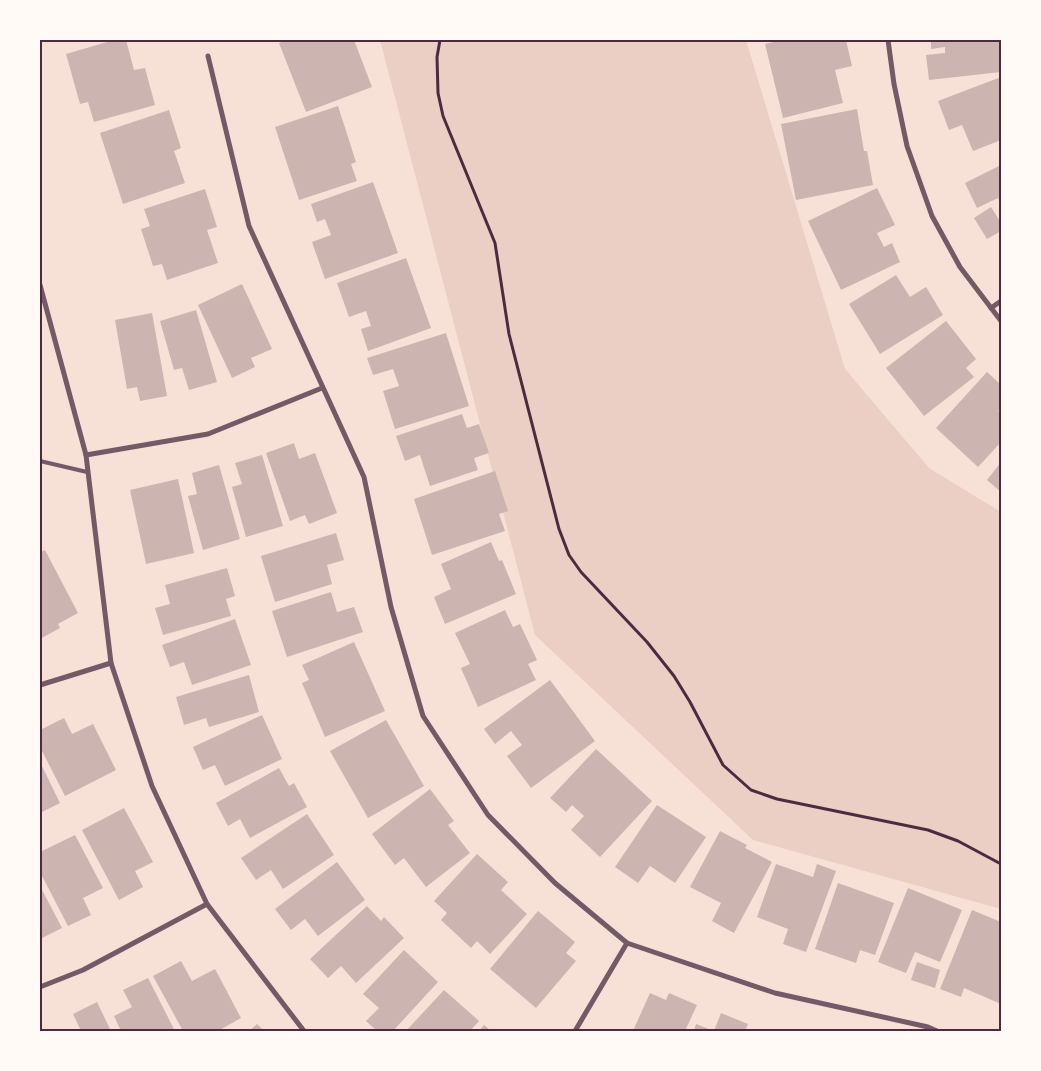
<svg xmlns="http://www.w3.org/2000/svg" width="1041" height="1071" font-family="'Asap Condensed',sans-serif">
<rect width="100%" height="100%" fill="#f7e1d7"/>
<polygon fill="#ebcfc5" points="380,40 746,40 845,369 929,468 1001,512 1001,909 753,840 535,635"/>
<g fill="#ccb4b1">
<polygon points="114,40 126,40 134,70 145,68 155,105 94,122 88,102 80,104 66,54"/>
<polygon points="287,40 354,40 372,87 306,112 279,43"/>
<polygon points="782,40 846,40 852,66 835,70 843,103 783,118 765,44"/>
<polygon points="931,40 1001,40 1001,72 929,80 926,55 945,53 945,47 931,49"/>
<polygon points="1001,77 1001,140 973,151 962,125 949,130 938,101"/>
<polygon points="338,106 356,162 351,164 357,181 299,200 275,127"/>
<polygon points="857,109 864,151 867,151 873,185 796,200 781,124"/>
<polygon points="169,110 181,148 174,151 185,183 123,204 100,133"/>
<polygon points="1001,165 1001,204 998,198 977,208 965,183"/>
<polygon points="373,182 398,253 325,279 312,242 331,235 325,219 317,222 311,204"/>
<polygon points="877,188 895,225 877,233 884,247 892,243 900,262 841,290 808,221"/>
<polygon points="205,189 217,227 207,230 218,263 167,280 162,264 153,266 141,229 150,226 144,209"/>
<polygon points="991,207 1001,223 1001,231 987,239 974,218"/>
<polygon points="406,258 431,328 368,351 361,329 371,326 366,311 349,317 337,283"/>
<polygon points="896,275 910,297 926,287 943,315 880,354 849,304"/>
<polygon points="242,284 272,349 251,358 255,367 232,378 198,305"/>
<polygon points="196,310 217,382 189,390 182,368 174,370 160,321"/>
<polygon points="152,313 167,396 140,401 137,387 127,389 115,320"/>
<polygon points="946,321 976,359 966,368 974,377 924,416 886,368"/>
<polygon points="446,333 469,406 395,429 383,391 399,386 393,369 373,375 367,358"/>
<polygon points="987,372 1001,385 1001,407 998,411 1001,413 1001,442 978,467 936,428"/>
<polygon points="462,414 467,428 479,424 489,453 474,458 478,470 430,486 420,455 405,461 396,436"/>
<polygon points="294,443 299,459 315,453 337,513 309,524 305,515 290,521 266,453"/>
<polygon points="262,455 283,526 246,537 232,487 242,484 235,463"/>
<polygon points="1001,462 1001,492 987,480"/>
<polygon points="219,465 240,539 203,550 188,496 197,494 192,473"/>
<polygon points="495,471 508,511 499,514 505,531 432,555 414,499"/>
<polygon points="178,479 194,553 146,564 130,490"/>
<polygon points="336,533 344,560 327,565 332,584 275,602 261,556"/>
<polygon points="491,542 499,561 502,560 516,594 445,624 434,597 451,589 441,564"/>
<polygon points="45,550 78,613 58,624 60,628 40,639 40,552"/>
<polygon points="227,568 235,596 226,599 231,616 163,635 155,608 170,604 165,585"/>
<polygon points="331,592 337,612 354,607 363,632 287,657 272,611"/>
<polygon points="505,610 513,627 520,624 537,660 528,664 536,680 478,707 461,668 470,664 455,633"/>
<polygon points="235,619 251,665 192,685 184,662 170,667 162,645"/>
<polygon points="354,642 385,711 325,737 302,683 309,680 302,665"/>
<polygon points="249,675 259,712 209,727 206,718 184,725 176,697"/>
<polygon points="550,680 595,741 531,788 507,756 522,745 511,731 495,744 484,729"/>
<polygon points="262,715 282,759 225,786 215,765 203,770 193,747"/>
<polygon points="64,718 72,734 93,724 116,770 65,796 40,747 40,730"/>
<polygon points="386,720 424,786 368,818 330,751"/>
<polygon points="596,749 652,801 600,857 571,830 584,816 572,805 566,812 550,798"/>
<polygon points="40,762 60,803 40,813"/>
<polygon points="279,768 289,786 294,783 307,807 250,838 240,819 228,826 216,803"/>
<polygon points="430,789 454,821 448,825 470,853 426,887 404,858 395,865 372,834"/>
<polygon points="657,805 706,837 675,883 650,866 638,883 615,867"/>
<polygon points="124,808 153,862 135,871 143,887 119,900 82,830"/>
<polygon points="307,814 334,855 283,889 271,870 256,880 241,858"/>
<polygon points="720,831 747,845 745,848 772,862 734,933 712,921 721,903 690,887"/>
<polygon points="75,835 103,888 83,898 91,915 68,926 40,872 40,852"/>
<polygon points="477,854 508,882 501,890 527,914 490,954 477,941 471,948 441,920 447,913 434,901"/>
<polygon points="337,862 365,900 318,936 305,919 291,930 275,909"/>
<polygon points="776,864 813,877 817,864 836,871 806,952 783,944 788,929 757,917"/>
<polygon points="838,883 894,903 875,955 860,950 856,963 815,949"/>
<polygon points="40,886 62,928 40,939"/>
<polygon points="908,888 962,910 940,962 915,952 906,973 878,962"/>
<polygon points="367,906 381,921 384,917 404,938 356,983 341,966 328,978 310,959"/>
<polygon points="972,910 1001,922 1001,1004 964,988 961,997 940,989"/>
<polygon points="538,911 575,942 566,953 576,961 536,1008 490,969"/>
<polygon points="404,950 438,982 393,1031 377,1031 366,1021 379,1008 363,994"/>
<polygon points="181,961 192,981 215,969 241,1018 218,1031 183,1031 153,976"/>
<polygon points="917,962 940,970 935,988 911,980"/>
<polygon points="148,978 175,1031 121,1031 114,1016 132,1007 123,990"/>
<polygon points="444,990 479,1021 470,1031 406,1031"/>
<polygon points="650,993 666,1000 669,993 697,1005 685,1031 633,1031"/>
<polygon points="97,1002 111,1031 81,1031 73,1014"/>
<polygon points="721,1013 748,1024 745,1031 694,1031 696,1024 714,1031"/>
<polygon points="257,1024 264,1031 249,1031"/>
<polygon points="484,1025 491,1031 479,1031"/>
</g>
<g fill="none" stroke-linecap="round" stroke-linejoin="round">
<polyline stroke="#4a2c40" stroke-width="3" points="440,40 437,57 438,93 443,116 495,243 509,334 559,529 569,555 581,572 647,642 674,676 690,702 723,765 751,790 777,799 928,830 958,841 1001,864"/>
<polyline stroke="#755966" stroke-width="4" points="40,461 87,472"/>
<g stroke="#755966" stroke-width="5">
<polyline points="888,40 894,84 907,146 932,216 960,267 1001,321"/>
<polyline points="208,56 249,226 364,477 391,607 423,716 488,815 555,883 627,943 775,993 928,1027 937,1031"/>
<polyline points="40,285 86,455 111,663 152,786 207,904 304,1031"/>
<polyline points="991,308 1001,301"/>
<polyline points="86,455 208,434 322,388"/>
<polyline points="40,685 111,663"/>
<polyline points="40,987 83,970 207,904"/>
<polyline points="575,1031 627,943"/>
</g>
</g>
<rect width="1041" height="1071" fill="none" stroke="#fffaf5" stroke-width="82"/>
<rect x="41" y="41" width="959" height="989" fill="none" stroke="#4a2c40" stroke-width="2"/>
</svg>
